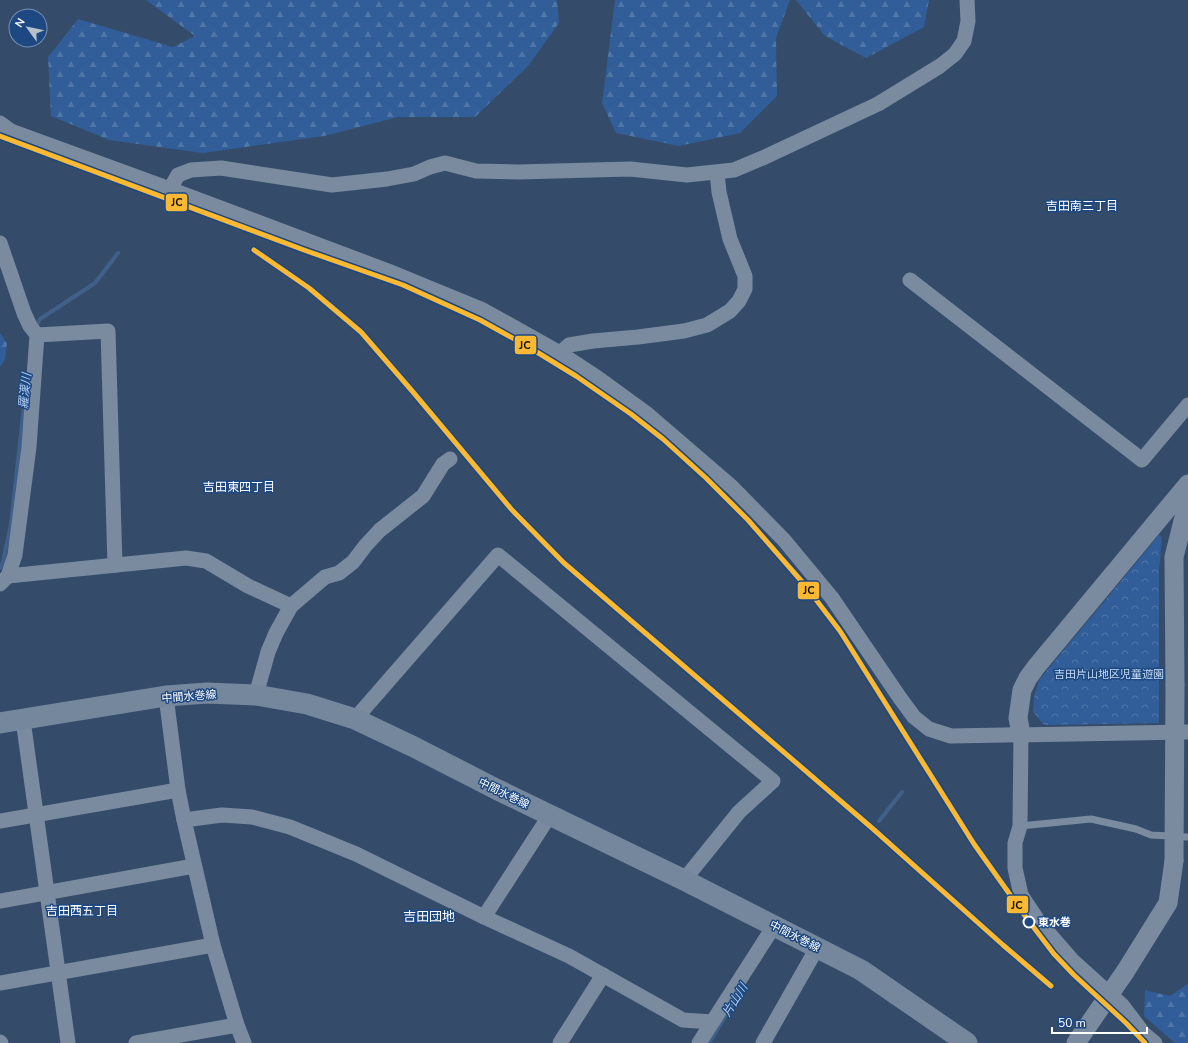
<svg xmlns="http://www.w3.org/2000/svg" width="1188" height="1043" font-family="'Nunito Sans','Noto Sans JP',sans-serif">
<defs>
<pattern id="forest-firs" width="22" height="20" patternUnits="userSpaceOnUse"><rect width="22" height="20" fill="#315e98"/><path d="M5 1l3.5 6h-7zM16 11l3.5 6h-7z" fill="#5076a7"/></pattern>
<pattern id="park-crowns" width="20" height="18" patternUnits="userSpaceOnUse"><rect width="20" height="18" fill="#315e98"/><path d="M2 6a3 3 0 1 1 6 0M12 15a3 3 0 1 1 6 0" fill="none" stroke="#5076a7"/></pattern>
</defs>
<rect width="100%" height="100%" fill="#344c6a"/>
<g fill="url(#forest-firs)">
<polygon points="146,0 557,0 559,23 528,66 475,117 398,117 324,136 203,153 109,140 51,116 48,57 78,19 173,47 195,36"/>
<polygon points="615,0 790,0 776,38 777,96 740,133 679,146 616,133 602,103"/>
<polygon points="796,0 929,0 924,27 866,58 825,36"/>
<polygon points="0,333 7,343 5,359 0,367"/>
<polygon points="1188,984 1188,1043 1175,1043 1144,1016 1145,990 1170,996"/>
</g>
<polygon fill="url(#park-crowns)" points="1159,535 1162,537 1159,570 1159,723 1044,725 1033,712 1034,697 1039,680"/>
<g fill="none" stroke-linecap="round" stroke-linejoin="round">
<g stroke="#405f89" stroke-width="4">
<polyline points="35,328 40,319 95,283 118,253"/>
<polyline points="0,568 3,562 11,524 25,397"/>
<polyline points="879,821 902,792"/>
<polyline points="709,1043 737,997"/>
</g>
<polyline stroke="#7a8ba0" stroke-width="7" points="1020,826 1091,819 1136,829 1151,835 1188,837"/>
<g stroke="#7a8ba0" stroke-width="15">
<polyline points="0,123 11,131 170,189 388,271 483,310 560,353 598,378 646,413 732,487 784,540 832,598 900,698 914,717 929,729 951,736 1188,732"/>
<polyline points="170,189 178,175 191,170 221,168 332,185 387,179 414,174 430,167 445,163 476,171 518,172 630,169 687,175 734,170 765,157 878,104 940,66 955,54 964,41 968,21 967,0"/>
<polyline points="0,243 24,313 30,326 37,335 29,447 15,555 8,576 0,584"/>
<polyline points="910,280 1142,460 1188,405"/>
<polyline points="37,335 108,331 115,565"/>
<polyline points="560,353 569,345 593,341 638,337 684,331 707,325 730,311 739,301 745,289 745,276 730,239 719,192 717,173"/>
<polyline points="8,576 186,558 206,561 248,586 291,606"/>
<polyline points="256,695 268,652 276,633 291,606 325,577 339,573 353,562 366,545 380,530 423,496 443,464 450,459"/>
<polyline points="166,696 178,790 184,820 213,945 237,1025 244,1043"/>
<polyline points="355,719 498,555 773,781 739,812 684,880"/>
<polyline points="23,720 68,1043"/>
<polyline points="1021,734 1020,826 1015,843 1015,868 1021,895 1039,922 1072,960 1122,1005 1144,1034 1155,1043"/>
<polyline points="184,820 222,815 252,817 290,827 356,854 484,917 569,956 683,1020 712,1022"/>
<polyline points="0,821 178,790"/>
<polyline points="0,901 194,866"/>
<polyline points="484,917 550,815"/>
<polyline points="0,983 213,945"/>
<polyline points="0,1042 1,1043"/>
<polyline points="136,1043 237,1025"/>
<polyline points="560,1043 603,975"/>
<polyline points="699,1043 774,926"/>
<polyline points="763,1043 817,948"/>
</g>
<g stroke="#7a8ba0" stroke-width="19">
<polyline points="1175,685 1174,557 1186,509 1188,505"/>
<polyline points="1021,734 1018,718 1022,690 1028,678 1036,667 1188,484"/>
<polyline points="1125,972 1168,903 1174,861"/>
</g>
<polyline stroke="#75879d" stroke-width="21" points="0,723 166,696 207,693 256,695 307,704 355,719 414,747 496,789 684,880 861,970 967,1043"/>
<g stroke="#7a8ba0" stroke-width="19">
<polyline points="1174,861 1175,685"/>
<polyline points="1076,1043 1125,972"/>
</g>
<g stroke="#1d4881" stroke-width="8">
<g id="rail-1">
<polyline points="0,136 304,250 403,285 480,320 527,346 576,376 631,414 663,439 706,478 748,520 804,584 840,631 974,844 1028,920 1054,954 1074,975 1126,1023 1145,1043"/>
<polyline points="254,250 309,288 361,332 413,392 512,510 564,563 872,828 1003,945 1051,986"/>
</g>
</g>
<use href="#rail-1" stroke="#fbb832" stroke-width="5"/>
</g>
<circle fill="#1d4881" stroke="#fff" stroke-width="2" cx="1029" cy="922" r="5.5"/>
<g text-anchor="middle" stroke-width="3" stroke-linejoin="round" paint-order="stroke">
<g font-size="11" fill="#c6dcf7" stroke="#1d4881">
<text x="1109" y="678">吉田片山地区児童遊園</text>
</g>
<g font-size="11" fill="#fff" stroke="#1d4881">
<text transform="translate(189 696) rotate(-4)" y="4">中間水巻線</text>
<text transform="translate(504 793) rotate(26)" y="4">中間水巻線</text>
<text transform="translate(795 936) rotate(27)" y="4">中間水巻線</text>
</g>
<g font-size="11" font-weight="bold" fill="#fff" stroke="#1d4881" text-anchor="start">
<text x="1038" y="926">東水巻</text>
</g>
<g font-size="12" fill="#fff" stroke="#1d4881">
<text x="1082" y="210">吉田南三丁目</text>
<text x="239" y="491">吉田東四丁目</text>
<text x="82" y="915">吉田西五丁目</text>
</g>
<g font-size="12" font-style="italic" fill="#adcbf1" stroke="#1d4881">
<text transform="translate(25 391) rotate(-84)" y="4">羅漢川</text>
<text transform="translate(735 1000) rotate(-58)" y="4">片山川</text>
</g>
<g font-size="13" fill="#fff" stroke="#1d4881">
<text x="429" y="921">吉田団地</text>
</g>
</g>
<g stroke="#1d4881" stroke-width="1.5">
<rect x="165" y="193" width="23" height="19" rx="4" fill="#fbb832"/>
<rect x="514" y="335" width="23" height="20" rx="4" fill="#fbb832"/>
<rect x="797" y="581" width="23" height="19" rx="4" fill="#fbb832"/>
<rect x="1006" y="895" width="23" height="19" rx="4" fill="#fbb832"/>
</g>
<g font-size="11" text-anchor="middle" font-weight="bold" fill="#111">
<text x="177" y="206">JC</text>
<text x="525" y="349">JC</text>
<text x="809" y="594">JC</text>
<text x="1017" y="909">JC</text>
</g>
<g transform="translate(28 28) rotate(303)"><circle r="19" fill="#1d4881" stroke="#7791b3"/>
<path d="M0-3L7 15L0 10L-7 15Z" fill="#b8c0cb"/>
<text y="-6" font-size="11" font-weight="bold" text-anchor="middle" fill="#ffffff">N</text>
</g>
<path d="M1052 1027v6h95v-6" fill="none" stroke="#ffffff" stroke-width="2"/>
<text x="1058" y="1027" font-size="12" fill="#ffffff" stroke="#1d4881" stroke-width="3" paint-order="stroke">50 m</text>
</svg>
